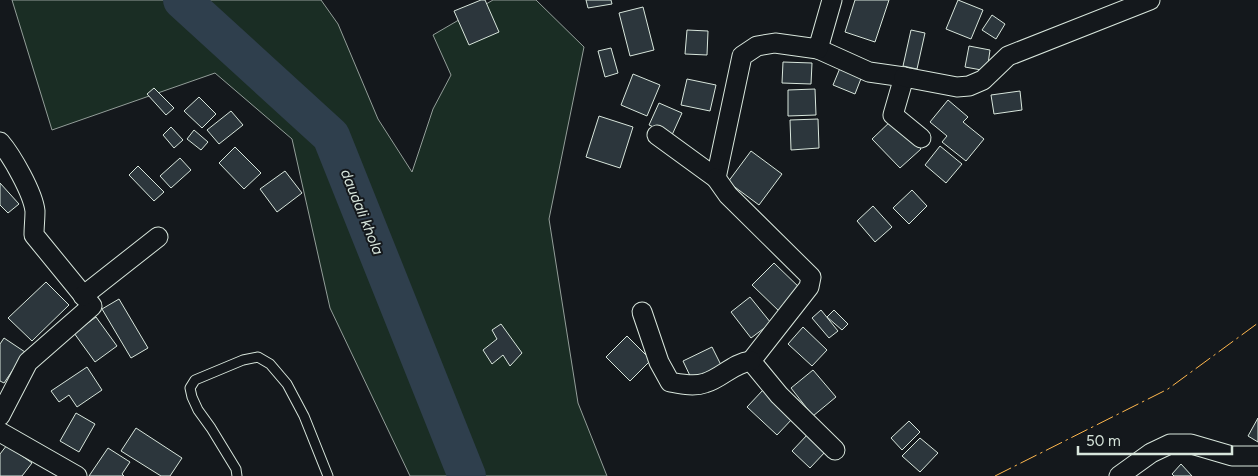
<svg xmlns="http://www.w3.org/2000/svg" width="1258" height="476" font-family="Figtree,sans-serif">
<rect width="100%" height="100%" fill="#14181c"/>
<polygon fill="#1a2d24" stroke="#939e99" points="12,0 321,0 338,24 378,119 412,172 433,109 451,75 433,35 493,0 536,0 584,47 549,219 578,403 607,476 410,476 330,308 292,139 215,73 52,130"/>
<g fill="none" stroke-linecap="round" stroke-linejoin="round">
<polyline stroke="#2f3f4d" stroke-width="38" points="182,0 331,136 467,476"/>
</g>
<g fill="#2c363c" stroke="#d8e6dc">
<polygon points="481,0 485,0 499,32 469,45 454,11"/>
<polygon points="586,0 611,0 612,4 588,8"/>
<polygon points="855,0 889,0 875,42 845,32"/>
<polygon points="958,0 983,10 971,39 946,29"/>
<polygon points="643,7 654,50 630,56 619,13"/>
<polygon points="992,15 1005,24 996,39 982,30"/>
<polygon points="687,30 708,31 707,55 685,54"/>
<polygon points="911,30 925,33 917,69 903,66"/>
<polygon points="969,46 990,50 987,71 965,67"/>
<polygon points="611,48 618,73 605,77 598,51"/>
<polygon points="783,62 812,63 811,84 782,83"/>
<polygon points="840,68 862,76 855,94 833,85"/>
<polygon points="633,74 660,85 647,116 621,105"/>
<polygon points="687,79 716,85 710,111 681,105"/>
<polygon points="154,88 174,108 166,115 147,94"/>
<polygon points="815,89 816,115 788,116 788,90"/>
<polygon points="1020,91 1022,110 994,114 991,95"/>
<polygon points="199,97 216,114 202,128 184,111"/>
<polygon points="948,100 968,117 963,122 984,139 966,161 942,142 947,136 930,122"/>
<polygon points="659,103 682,113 672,135 649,125"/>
<polygon points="231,111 243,125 219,144 207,130"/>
<polygon points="599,116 633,127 620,168 586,157"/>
<polygon points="818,119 819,148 791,150 790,120"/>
<polygon points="893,119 921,149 900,168 872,139"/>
<polygon points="171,127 183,140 174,148 163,135"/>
<polygon points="194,130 208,142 201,150 187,139"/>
<polygon points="940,146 962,164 946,183 925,165"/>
<polygon points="235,147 261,173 244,189 219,163"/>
<polygon points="751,151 782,174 759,205 728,182"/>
<polygon points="180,158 191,170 171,188 160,176"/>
<polygon points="138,166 164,192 154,201 129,175"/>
<polygon points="285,171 302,193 277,212 260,189"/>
<polygon points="0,183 19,204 8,213 0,205"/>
<polygon points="912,190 927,206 909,224 893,208"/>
<polygon points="873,206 892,227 875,242 857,221"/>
<polygon points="774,263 803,291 781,313 752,285"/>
<polygon points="46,282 69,305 32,341 8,318"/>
<polygon points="750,297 771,323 751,338 731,312"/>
<polygon points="119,299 148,348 131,358 102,309"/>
<polygon points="821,310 838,331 829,338 812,318"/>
<polygon points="834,310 848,324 842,330 827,317"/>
<polygon points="96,317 117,346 95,362 74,333"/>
<polygon points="501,324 522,353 510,366 503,355 492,364 483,350 497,339 492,330"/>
<polygon points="803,327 827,350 812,366 788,344"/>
<polygon points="627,336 651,360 630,381 606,357"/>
<polygon points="4,338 25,352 4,383 0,381 0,344"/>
<polygon points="712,347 721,365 692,380 683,361"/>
<polygon points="87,367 102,390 77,407 69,395 59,402 51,391"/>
<polygon points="813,370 836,397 813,416 791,388"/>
<polygon points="763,390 793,418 777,435 747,407"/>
<polygon points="76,413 95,424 79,452 60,441"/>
<polygon points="1258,418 1258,442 1248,436"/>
<polygon points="909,421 920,432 902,450 891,438"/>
<polygon points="136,428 182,458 170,476 161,476 121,451"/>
<polygon points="808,434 826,451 810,468 792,451"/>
<polygon points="920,438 938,453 920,472 902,456"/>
<polygon points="7,445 32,463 22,476 0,476 0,454"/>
<polygon points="108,448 130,462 122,474 124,476 89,476"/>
<polygon points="1181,464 1192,476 1174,476 1172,474"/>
</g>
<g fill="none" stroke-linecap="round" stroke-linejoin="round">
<g stroke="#d8e6dc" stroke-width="11">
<polyline id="lane" points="237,476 236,469 211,428 198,410 192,397 190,388 195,380 243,360 258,357 270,364 287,384 304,416 328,476"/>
</g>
<g stroke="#d8e6dc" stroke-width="21">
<g id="street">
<polyline points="818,49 869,72 904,77 893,115 921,138"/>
<polyline points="904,77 957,87 969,86 983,80 1008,56 1150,0"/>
<polyline points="657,135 716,178 742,56 757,46 775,43 818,49 832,0"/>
<path d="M 0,142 C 12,156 33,193 35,211 C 35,219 34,227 34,235 L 92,306 L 28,362 L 0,416"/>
<polyline points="716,178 728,195 811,277 809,287 751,361 779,395 835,450"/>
<polyline points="83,296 158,237"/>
<path d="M 642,312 L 659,362 L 670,382 C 681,384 694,387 705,383 C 722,378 733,363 751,361"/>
<polyline points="0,432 77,476"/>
<polyline points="1119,476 1151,453 1170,444 1191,444 1232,456 1258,456"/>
</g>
</g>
<use href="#lane" stroke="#14181c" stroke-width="9"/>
<use href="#street" stroke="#14181c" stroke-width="19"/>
<polyline stroke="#ffb74d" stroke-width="1" stroke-dasharray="18 4 2.5 4" stroke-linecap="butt" points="995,476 1168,389 1258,323"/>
</g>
<g text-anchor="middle" stroke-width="4" stroke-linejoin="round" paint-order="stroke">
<g font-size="15" font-style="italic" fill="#d8e6dc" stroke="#14181c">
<text transform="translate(362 212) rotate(68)" y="5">daudali khola</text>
</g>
</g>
<path d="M1078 446v8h154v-8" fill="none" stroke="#d8e6dc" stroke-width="2.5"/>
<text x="1086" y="446" font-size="15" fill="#d8e6dc" stroke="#14181c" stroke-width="4" paint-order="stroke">50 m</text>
</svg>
